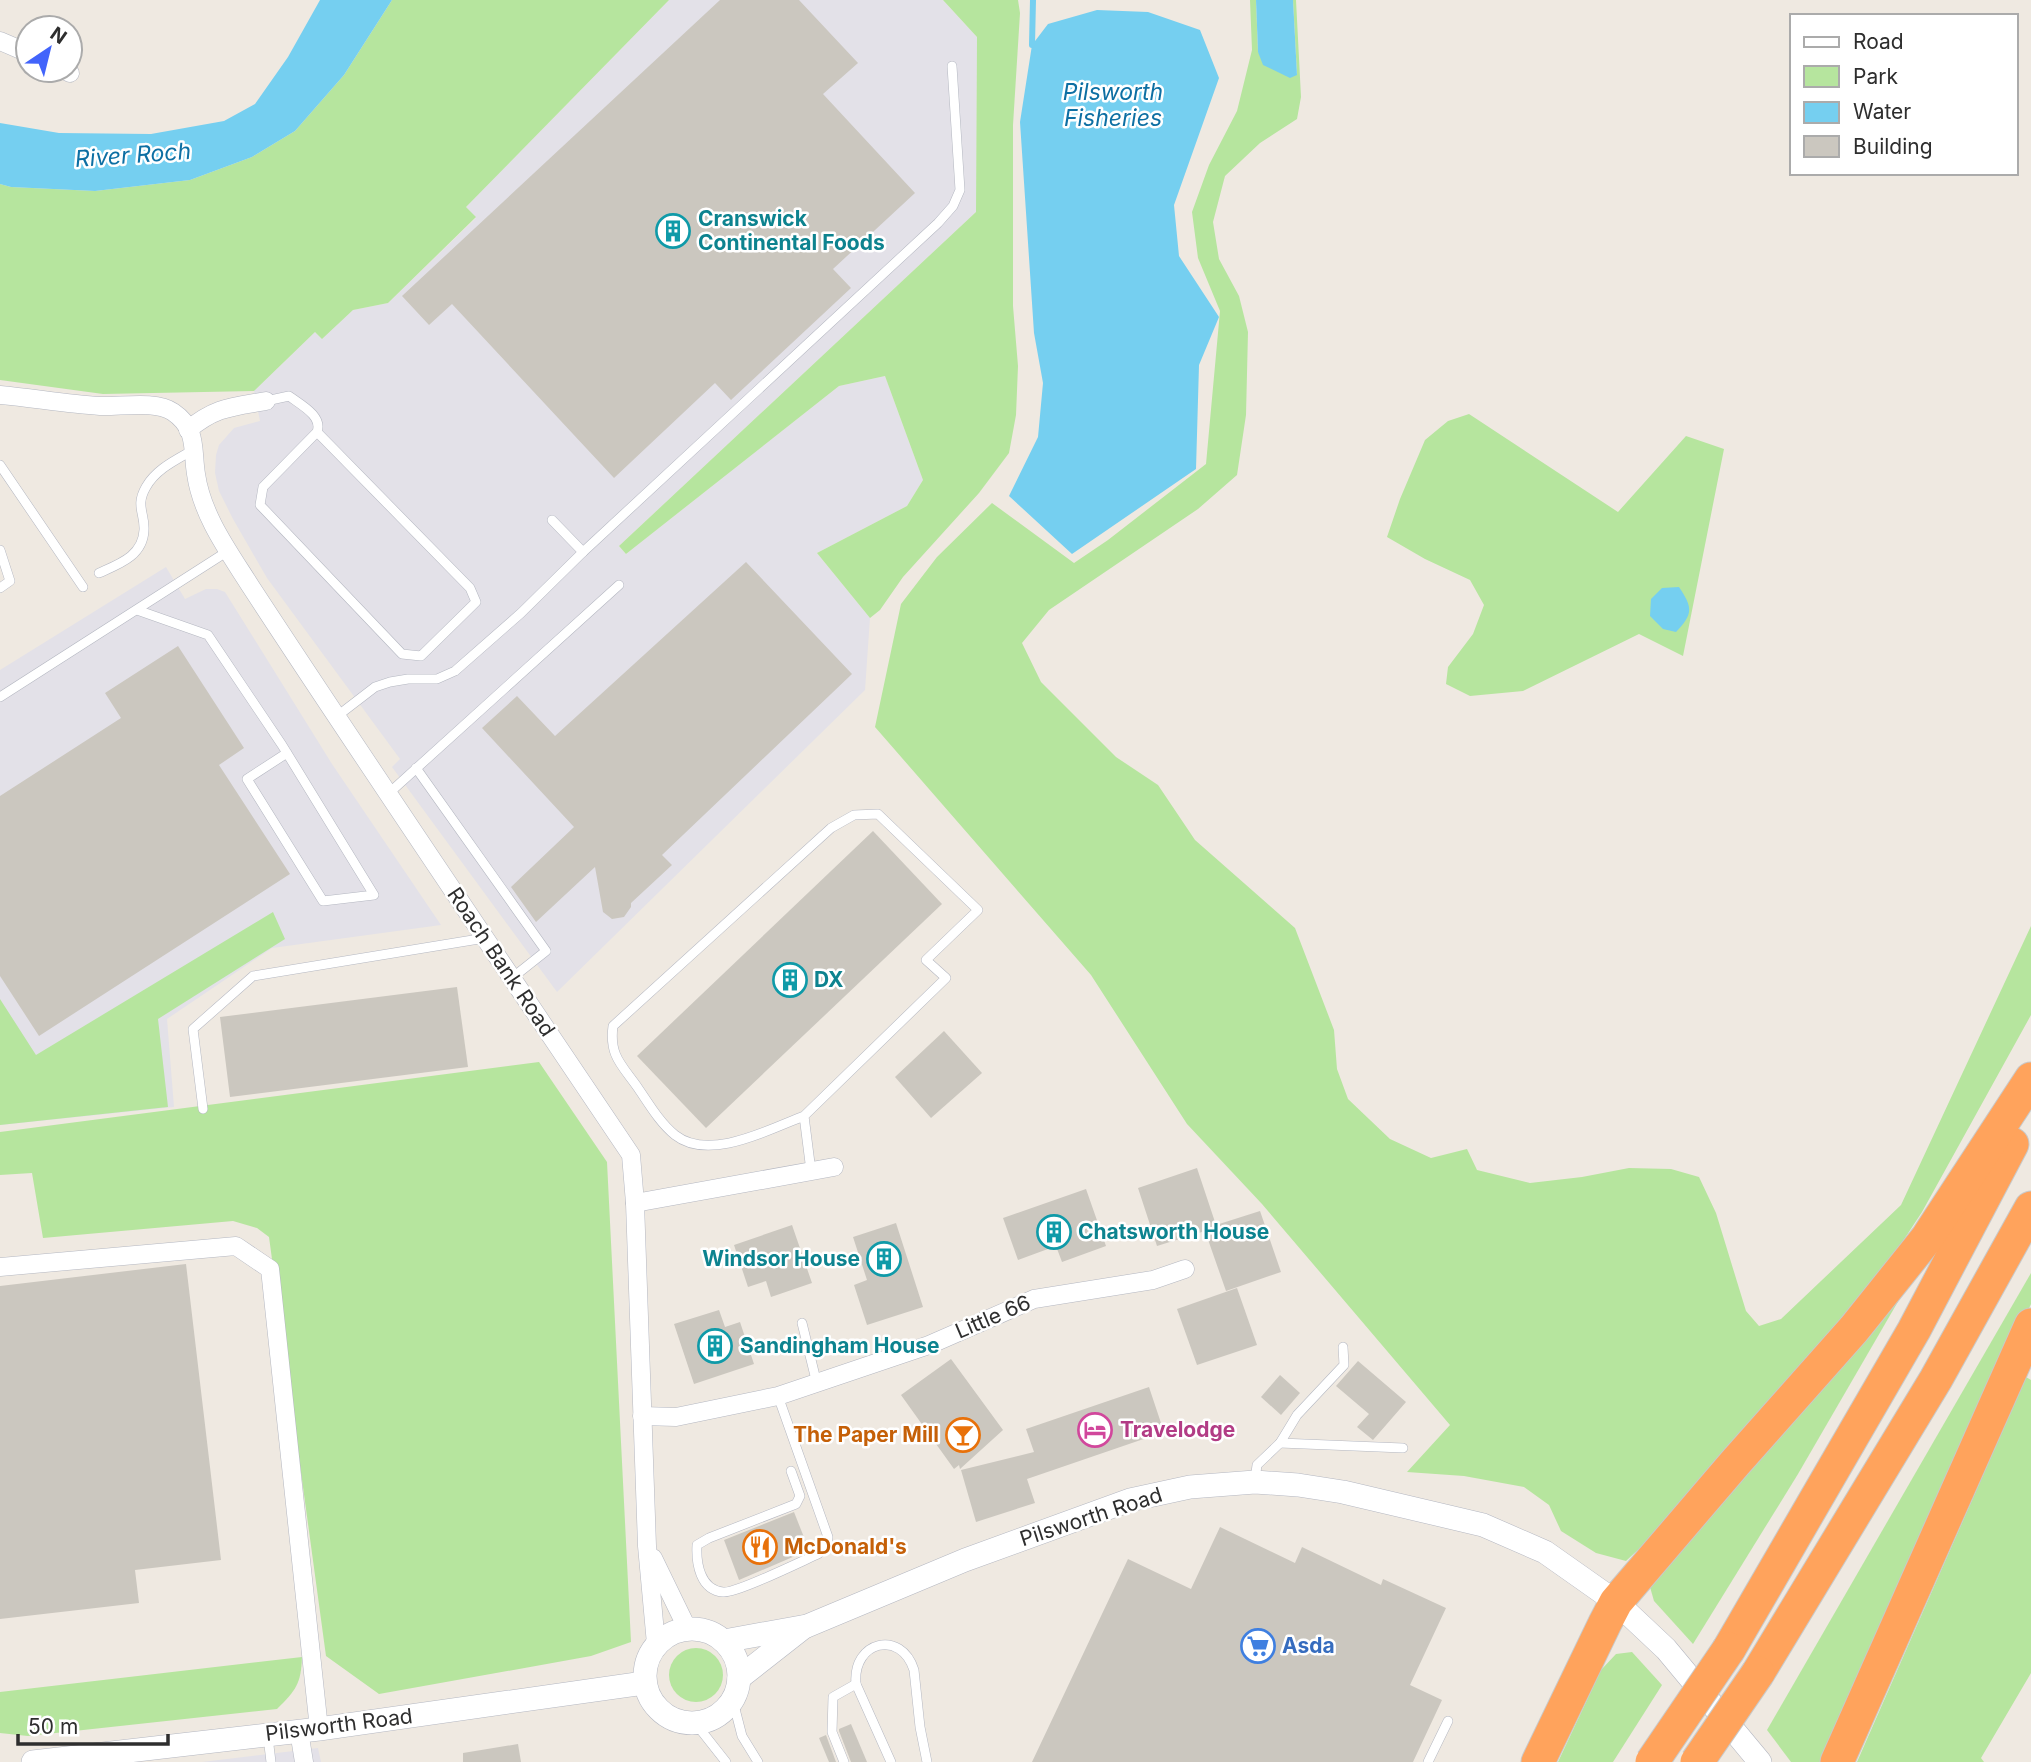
<svg xmlns="http://www.w3.org/2000/svg" width="2031" height="1762" font-family="Inter,sans-serif">
<rect width="100%" height="100%" fill="#efe9e1"/>
<g fill="#e3e1e8">
<polygon points="669,0 943,0 977,37 976,212 619,546 626,554 839,386 885,376 923,480 907,506 817,553 870,618 865,690 557,992 392,767 400,759 267,578 233,519 219,491 215,473 216,455 219,445 234,428 260,421 254,391 315,332 322,339 353,310 388,303 476,218 466,207"/>
<polygon points="166,567 185,599 206,589 217,589 225,592 332,764 441,925 272,948 167,1019 174,1107 0,1125 0,670"/>
<polygon points="318,1748 321,1762 202,1762"/>
</g>
<g fill="#b6e59e">
<polygon points="392,0 669,0 466,207 476,217 388,303 353,310 322,339 315,332 254,391 103,394 0,380 0,184 11,187 95,191 190,180 252,157 295,131 344,75"/>
<polygon points="943,0 1018,0 1020,13 1013,125 1013,306 1018,366 1016,415 1009,453 979,493 903,577 880,610 870,618 817,553 907,506 923,480 885,376 839,386 626,554 619,546 976,212 977,37"/>
<polygon points="1250,0 1256,0 1258,52 1297,75 1293,0 1296,0 1301,97 1297,119 1260,143 1225,176 1213,222 1219,259 1239,296 1248,332 1246,415 1237,475 1198,509 1049,610 1022,643 1041,682 1116,757 1158,785 1195,840 1295,928 1334,1030 1337,1069 1348,1099 1390,1139 1431,1158 1467,1149 1477,1170 1530,1183 1582,1177 1629,1168 1671,1169 1699,1177 1716,1213 1746,1311 1759,1326 1781,1319 1901,1205 2031,926 2031,1015 1922,1212 1874,1285 1660,1529 1626,1561 1596,1553 1561,1531 1549,1505 1524,1487 1464,1476 1407,1472 1450,1425 1262,1204 1187,1124 1091,975 875,727 901,604 937,557 992,503 1074,563 1108,540 1206,464 1220,311 1198,258 1192,212 1209,165 1237,111 1252,50"/>
<polygon points="1469,414 1618,512 1686,436 1724,449 1683,656 1639,634 1523,691 1470,696 1446,684 1448,667 1473,634 1484,605 1470,580 1425,559 1387,537 1400,499 1425,440 1448,421"/>
<polygon points="273,912 285,939 158,1019 168,1107 0,1125 0,999 36,1055"/>
<polygon points="539,1062 607,1162 631,1642 591,1656 379,1694 326,1656 269,1237 257,1228 233,1221 43,1238 32,1173 0,1175 0,1132"/>
<polygon points="1943,1224 1798,1474 1693,1644 1654,1601 1650,1587"/>
<polygon points="2031,1273 2031,1304 1825,1762 1791,1762 1767,1730"/>
<polygon points="2026,1377 2031,1380 2031,1673 1981,1758 1984,1762 1857,1762"/>
<circle cx="696" cy="1675" r="27"/>
<polygon points="1632,1652 1662,1685 1613,1762 1558,1762 1601,1670 1616,1654"/>
<path d="M 302,1657 C 301,1684 296,1690 277,1709 L 28,1736 L 0,1733 L 0,1692 Z"/>
</g>
<g fill="#75cff0">
<polygon points="320,0 392,0 344,75 295,131 252,157 190,180 95,191 11,187 0,184 0,123 59,133 151,134 224,121 255,104 288,57"/>
<polygon points="1256,0 1293,0 1297,75 1290,78 1263,65 1258,52"/>
<polygon points="1097,10 1148,12 1200,30 1219,78 1174,205 1179,256 1219,317 1199,365 1196,469 1072,554 1009,496 1038,437 1043,383 1034,333 1020,122 1032,45 1048,24"/>
<path d="M 1679,587 C 1693,608 1693,614 1676,632 L 1663,629 L 1650,616 L 1651,599 L 1662,588 Z"/>
</g>
<g fill="none" stroke-linecap="round" stroke-linejoin="round">
<polyline stroke="#75cff0" stroke-width="6" points="1032,45 1033,0"/>
</g>
<g fill="#cbc7bf">
<polygon points="720,0 799,0 858,63 823,94 915,193 833,269 851,288 731,400 715,383 614,478 452,304 429,325 402,296"/>
<polygon points="746,562 852,674 662,855 672,865 631,903 631,907 624,917 612,919 603,912 595,867 536,922 511,887 574,827 482,728 517,696 555,736"/>
<polygon points="178,646 244,748 219,765 290,874 39,1036 0,976 0,796 121,718 105,693"/>
<polygon points="873,831 942,904 706,1128 637,1056"/>
<polygon points="457,987 468,1067 230,1097 220,1017"/>
<polygon points="944,1031 982,1073 931,1118 895,1077"/>
<polygon points="1197,1168 1216,1225 1260,1211 1281,1272 1226,1291 1205,1231 1157,1246 1138,1188"/>
<polygon points="1086,1189 1106,1246 1062,1262 1056,1246 1018,1260 1003,1218"/>
<polygon points="896,1223 923,1307 867,1325 854,1285 867,1280 853,1237"/>
<polygon points="792,1225 812,1283 771,1297 766,1281 748,1287 734,1245"/>
<polygon points="186,1264 221,1560 135,1570 139,1603 0,1619 0,1286"/>
<polygon points="1237,1288 1257,1345 1197,1365 1177,1309"/>
<polygon points="719,1310 725,1327 740,1322 754,1364 694,1384 674,1324"/>
<polygon points="951,1359 1003,1430 960,1469 959,1465 954,1469 901,1395"/>
<polygon points="1358,1361 1406,1402 1373,1440 1357,1427 1369,1414 1336,1386"/>
<polygon points="1280,1375 1300,1393 1281,1415 1261,1397"/>
<polygon points="1149,1387 1164,1432 1027,1479 1035,1503 976,1522 961,1470 1034,1452 1026,1429"/>
<polygon points="794,1512 809,1550 739,1580 724,1540"/>
<polygon points="1220,1527 1295,1563 1302,1547 1381,1585 1383,1579 1446,1608 1410,1685 1442,1700 1413,1762 1032,1762 1128,1559 1191,1589"/>
<polygon points="851,1724 867,1762 851,1762 839,1731 839,1729"/>
<polygon points="826,1735 836,1762 829,1762 819,1738"/>
<polygon points="518,1744 521,1762 463,1762 463,1753"/>
</g>
<g fill="none" stroke-linecap="round" stroke-linejoin="round">
<g stroke="#b4b7c1" stroke-width="10">
<g id="service">
<path d="M 266,401 L 289,396 C 301,405 323,416 317,432 L 470,588 L 476,602 L 421,656 L 402,654 L 260,505 L 263,487 L 317,432"/>
<polyline points="0,465 83,587"/>
<polyline points="552,520 583,552"/>
<polyline points="0,550 10,581 0,588"/>
<path d="M 99,573 C 119,564 143,556 144,530 C 145,513 135,506 146,487 C 156,469 176,460 193,450"/>
<polyline points="137,610 208,635 282,745 374,895 323,901 247,779 287,753"/>
<polyline points="0,697 228,551"/>
<polyline points="336,717 375,687 390,682 408,679 437,679 455,671 521,613 583,552 938,223 953,206 960,190 952,66"/>
<polyline points="416,768 546,951 512,978"/>
<polyline points="388,794 619,585"/>
<polyline points="203,1109 193,1029 253,976 485,938"/>
<path d="M 804,1116 C 770,1129 709,1162 675,1135 C 660,1123 649,1104 638,1088 C 622,1065 609,1056 613,1026 L 831,828 L 854,815 L 878,814 L 978,910 L 926,960 L 946,978 L 804,1116 L 811,1171"/>
<polyline points="802,1323 817,1384"/>
<path d="M 778,1396 L 828,1537 L 827,1546 L 818,1554 C 802,1561 735,1594 723,1592 C 700,1590 696,1563 697,1545 L 709,1538 L 796,1504 L 800,1496 L 791,1471"/>
<polyline points="1280,1443 1403,1448"/>
<polyline points="1255,1480 1257,1465 1280,1443 1297,1415 1344,1365 1343,1347"/>
<polyline points="733,1701 742,1736 758,1762"/>
<polyline points="696,1724 726,1762"/>
<polyline points="268,1737 271,1762"/>
<polyline points="844,1762 832,1732 833,1697 856,1684"/>
<path d="M 891,1762 L 856,1684 C 852,1641 901,1629 914,1670 L 920,1727 L 927,1762"/>
<polyline points="1428,1762 1448,1721"/>
</g>
</g>
<g stroke="#b4b7c1" stroke-width="19">
<g id="minor">
<polyline points="0,41 28,53"/>
<polyline points="64,70 70,73"/>
<path d="M 0,395 C 33,398 67,404 100,406 C 120,407 156,400 173,412 C 198,429 192,450 196,474 C 202,516 229,552 251,587 C 376,778 504,966 631,1155 L 635,1203 L 647,1546 L 656,1644"/>
<path d="M 188,430 C 215,407 232,407 266,401"/>
<polyline points="635,1203 834,1167"/>
<polyline points="0,1267 236,1246 270,1269 319,1729"/>
<polyline points="642,1416 676,1417 778,1396 929,1345 1034,1299 1153,1280 1185,1269"/>
<polyline points="653,1558 687,1628"/>
<polyline points="299,1731 304,1762"/>
</g>
</g>
<g stroke="#b4b7c1" stroke-width="24">
<g id="tertiary">
<circle cx="692" cy="1676" r="47"/>
<polyline points="724,1641 807,1626 965,1560 1130,1500 1190,1487 1255,1482 1298,1485 1343,1492 1483,1525 1545,1552 1616,1602 1666,1649 1760,1762"/>
<polyline points="739,1678 804,1627"/>
<polyline points="33,1762 319,1729 644,1683"/>
</g>
</g>
<g stroke="#c9c9c9" stroke-width="35">
<g id="motorway">
<polyline points="1729,1649 1914,1330 2012,1144"/>
<polyline points="1758,1673 1936,1379 2031,1208"/>
<polyline points="1538,1762 1605,1623 1616,1602 1735,1463 1854,1329 1927,1238 2031,1079"/>
<polyline points="1837,1762 2031,1325"/>
</g>
</g>
<use href="#service" stroke="#fff" stroke-width="9"/>
<use href="#minor" stroke="#fff" stroke-width="18"/>
<use href="#tertiary" stroke="#fff" stroke-width="23"/>
<use href="#motorway" stroke="#ffa35c" stroke-width="33"/>
<g stroke="#c9c9c9" stroke-width="35" stroke-linecap="butt">
<g id="motorway-bridge">
<polyline points="1652,1762 1729,1649"/>
<polyline points="1697,1762 1758,1673"/>
</g>
</g>
<use href="#motorway-bridge" stroke="#ffa35c" stroke-width="33"/>
</g>
<defs>
<g id="building-ring" transform="scale(1.75)"><circle r="9.5" fill="#fff" stroke="#0f9aa8" stroke-width="1.5"/><path d="M-4-6H4V6H1V3H-1V6H-4ZM-2.5-4.3h1.7v1.8h-1.7ZM.8-4.3h1.7v1.8H.8ZM-2.5-1h1.7V.8h-1.7ZM.8-1h1.7V.8H.8Z" fill="#0f9aa8"/></g>
<g id="hotel-ring" transform="scale(1.75)"><circle r="9.5" fill="#fff" stroke="#d1479c" stroke-width="1.5"/><path d="M-6-4.5h1.5V1H6V5H4.5V3h-9V5H-6ZM-4 0a1.8 1.8 0 1 1 3.6 0ZM.5 0V-2.5h3Q6-2.5 6 0Z" fill="#d1479c"/></g>
<g id="bar-ring" transform="scale(1.75)"><circle r="9.5" fill="#fff" stroke="#e8710a" stroke-width="1.5"/><path d="M-6-5H6L.8 .8V4.5H3.5V6h-7V4.5H-.8V.8Z" fill="#e8710a"/></g>
<g id="restaurant-ring" transform="scale(1.75)"><circle r="9.5" fill="#fff" stroke="#e8710a" stroke-width="1.5"/><path d="M-5-6h1v4h1v-4h1v4h1v-4h1v5L-1.5 .5V6h-2V.5L-5-1ZM5-6V6H3V1.5H1.5Q1.5-4 5-6Z" fill="#e8710a"/></g>
<g id="supermarket-ring" transform="scale(1.75)"><circle r="9.5" fill="#fff" stroke="#3f7fe0" stroke-width="1.5"/><path d="M-6-5.5h2.5l.6 2H6L4.5 2H-2.5L-4.4-4H-6ZM-1.5 3.2a1.3 1.3 0 1 0 .1 0ZM3 3.2a1.3 1.3 0 1 0 .1 0Z" fill="#3f7fe0"/></g>
</defs>
<g fill-rule="evenodd">
<use href="#building-ring" x="673" y="231"/>
<use href="#building-ring" x="790" y="980"/>
<use href="#building-ring" x="1054" y="1232"/>
<use href="#building-ring" x="884" y="1259"/>
<use href="#building-ring" x="715" y="1346"/>
<use href="#hotel-ring" x="1095" y="1430"/>
<use href="#bar-ring" x="963" y="1435"/>
<use href="#restaurant-ring" x="760" y="1547"/>
<use href="#supermarket-ring" x="1258" y="1646"/>
</g>
<g text-anchor="middle" stroke-width="5" stroke-linejoin="round" paint-order="stroke">
<g font-size="21" font-weight="bold" fill="#0d838f" stroke="#fff" text-anchor="start">
<text x="698" y="226">Cranswick<tspan x="698" dy="24">Continental Foods</tspan></text>
<text x="814" y="987">DX</text>
<text x="1078" y="1239">Chatsworth House</text>
<text x="860" y="1266" text-anchor="end">Windsor House</text>
<text x="740" y="1353">Sandingham House</text>
</g>
<g font-size="21" fill="#2e2e2e" stroke="#fff">
<text transform="translate(501 962) rotate(56)" y="7">Roach Bank Road</text>
<text transform="translate(993 1317) rotate(-23)" y="7">Little 66</text>
<text transform="translate(1091 1517) rotate(-18)" y="7">Pilsworth Road</text>
<text transform="translate(339 1725) rotate(-7)" y="7">Pilsworth Road</text>
</g>
<g font-size="21" font-weight="bold" fill="#b23c85" stroke="#fff" text-anchor="start">
<text x="1120" y="1437">Travelodge</text>
</g>
<g font-size="21" font-weight="bold" fill="#c56008" stroke="#fff" text-anchor="end">
<text x="939" y="1442">The Paper Mill</text>
<text x="784" y="1554" text-anchor="start">McDonald's</text>
</g>
<g font-size="21" font-weight="bold" fill="#366cbe" stroke="#fff" text-anchor="start">
<text x="1282" y="1653">Asda</text>
</g>
<g font-size="23" font-style="italic" fill="#0d6fa3" stroke="#fff">
<text x="1113" y="100">Pilsworth<tspan x="1113" dy="26">Fisheries</tspan></text>
<text transform="translate(133 155) rotate(-4)" y="8">River Roch</text>
</g>
</g>
<rect x="1790" y="14" width="228" height="161" fill="#ffffff" stroke="#ababab" stroke-width="2"/>
<rect x="1804" y="37" width="35" height="10" fill="#ffffff" stroke="#ababab" stroke-width="2"/>
<text x="1853" y="49" font-size="21" fill="#2e2e2e">Road</text>
<rect x="1804" y="66" width="35" height="21" fill="#b6e59e" stroke="#ababab" stroke-width="2"/>
<text x="1853" y="84" font-size="21" fill="#2e2e2e">Park</text>
<rect x="1804" y="102" width="35" height="21" fill="#75cff0" stroke="#ababab" stroke-width="2"/>
<text x="1853" y="119" font-size="21" fill="#2e2e2e">Water</text>
<rect x="1804" y="136" width="35" height="21" fill="#cbc7bf" stroke="#ababab" stroke-width="2"/>
<text x="1853" y="154" font-size="21" fill="#2e2e2e">Building</text>
<g transform="translate(49 49) rotate(35)"><circle r="33" fill="#ffffff" stroke="#ababab" stroke-width="2"/>
<path d="M0-5L12 26L0 18L-12 26Z" fill="#4264fb"/>
<text y="-10" font-size="19" font-weight="bold" text-anchor="middle" fill="#2e2e2e">N</text>
</g>
<path d="M18 1734v10h150v-10" fill="none" stroke="#2e2e2e" stroke-width="3.5"/>
<text x="28" y="1734" font-size="21" fill="#2e2e2e" stroke="#ffffff" stroke-width="5" paint-order="stroke">50 m</text>
</svg>
